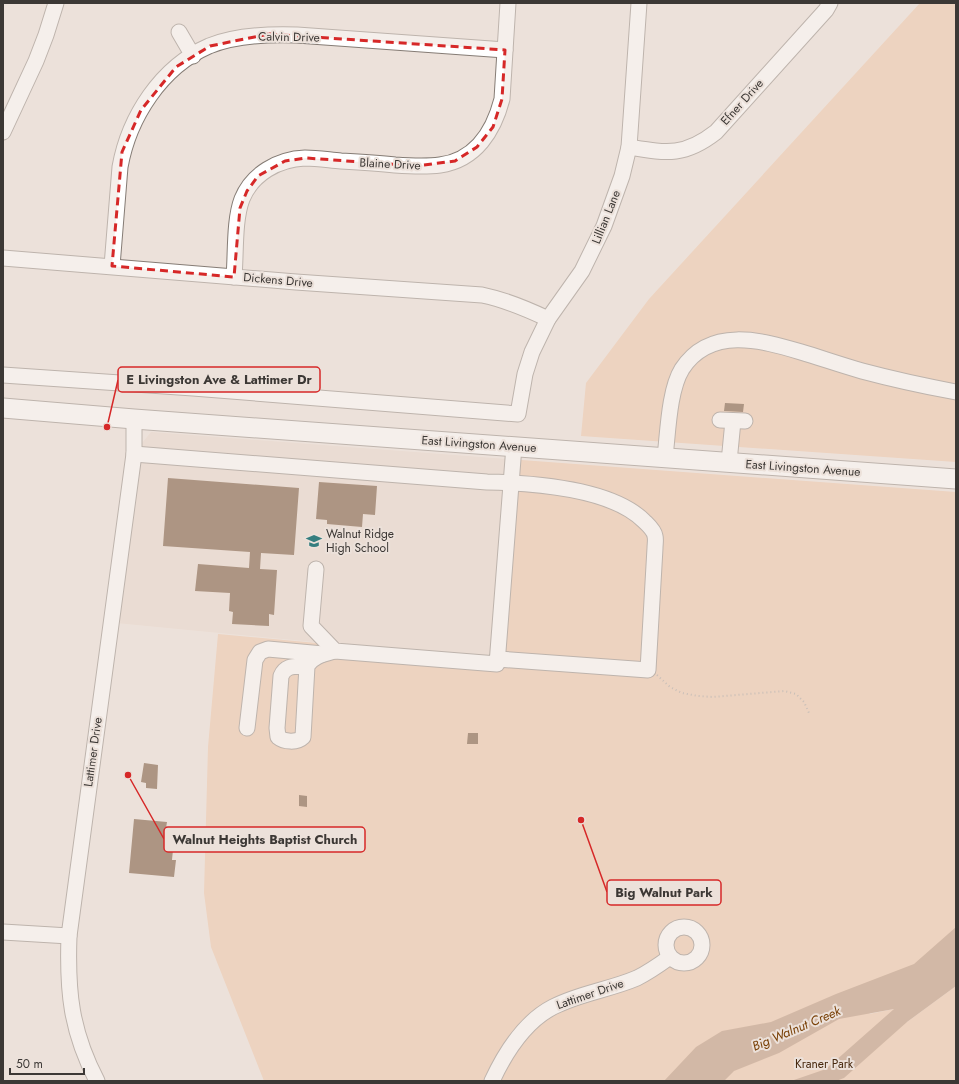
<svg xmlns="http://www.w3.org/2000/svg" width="959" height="1084" font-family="Jost,sans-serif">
<rect width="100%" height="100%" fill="#ece1da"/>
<polygon fill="#e7d5c9" points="151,432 507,459 491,659 116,623 142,443"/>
<g fill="#eec09f">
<polygon points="920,3 956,3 956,462 581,436 586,383 649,299"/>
<polygon points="507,459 956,492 956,955 869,1014 894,1009 907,1022 956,986 956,1081 264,1081 211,947 204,893 208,747 218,634 491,659"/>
</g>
<polygon fill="#b28666" points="956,927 956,986 907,1022 844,1078 836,1081 791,1081 826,1069 894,1009 839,1019 779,1053 734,1071 724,1081 664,1081 696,1047 722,1031 771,1022 836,994 914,964"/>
<g fill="#5f3819">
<polygon points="725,403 744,404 743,412 724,411"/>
<polygon points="168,478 299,488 294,555 261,553 260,569 277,570 274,615 269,614 269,626 232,624 233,612 229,611 230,593 195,591 198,564 249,568 250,552 163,546"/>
<polygon points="319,482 377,486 375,515 363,514 362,527 327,524 327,520 316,519"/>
<polygon points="468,733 478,733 478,744 467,744"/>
<polygon points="144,763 158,765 157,789 146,788 146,783 141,782"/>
<polygon points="299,795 307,796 307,807 299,806"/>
<polygon points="134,819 167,822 166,828 175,829 172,860 176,860 174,877 129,873"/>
</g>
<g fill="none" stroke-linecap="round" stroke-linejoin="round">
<g stroke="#857c75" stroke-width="17">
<g id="minor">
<polyline points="179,32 193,56"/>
<polyline points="3,132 36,61 46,35 56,3"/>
<path d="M 629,147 C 666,153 684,157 716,132 L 826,10 L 830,3"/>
<path d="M 3,258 L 296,282 L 482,295 C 506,300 525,308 548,319"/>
<path d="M 112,266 L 120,167 C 129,117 161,67 209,46 C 236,35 268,34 297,35 L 505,50"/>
<path d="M 234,277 C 236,253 234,220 242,199 C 252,174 278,159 305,158 C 317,158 329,160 341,161 C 359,162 377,163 395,165 C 410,166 425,167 440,165 C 476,160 494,130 502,99 L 508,3"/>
<polyline points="3,375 193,388 518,414 525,374 532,352 548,319 582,271 604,226 622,176 629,147 639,3"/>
<polyline points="720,420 745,421"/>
<path d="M 134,454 L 487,482 C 532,483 611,488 644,521 C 648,525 654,530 655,536 C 656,540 655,544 655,548 L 648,670 L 498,659"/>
<path d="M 665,457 C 668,432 669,390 682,369 C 710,326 761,340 801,352 C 821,358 841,365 862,371 C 892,379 924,386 956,392"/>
<polyline points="729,462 733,421"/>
<polyline points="316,569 311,626 335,651 497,664 514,446"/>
<path d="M 307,666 C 296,667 286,664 281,676 L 277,728 L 278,737 C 284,742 297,743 303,737 L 307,666 C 313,656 324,654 335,651"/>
<polyline points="247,728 255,660 260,652 268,649 323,654"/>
<circle cx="684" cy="945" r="18"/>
<polyline points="3,932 69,936"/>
<path d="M 97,1081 C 71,1031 67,992 69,936 L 134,454 L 134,419"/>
<path d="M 492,1081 C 505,1053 524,1022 553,1007 C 580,993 609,990 637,978 C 649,972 659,965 670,957"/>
</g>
</g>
<g stroke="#857c75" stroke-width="21">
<polyline id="major" points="3,408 134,419 956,479"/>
</g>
<polyline stroke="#9c958f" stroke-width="2" stroke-dasharray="1 3" stroke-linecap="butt" points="657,675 670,687 682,693 698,696 713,697 784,691 796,694 804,702 809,713"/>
<use href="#minor" stroke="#fff" stroke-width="15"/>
<use href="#major" stroke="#fff" stroke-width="19"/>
</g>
<path d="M0 0H959V1084H0ZM 269,34 L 505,50 L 502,99 L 493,127 L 477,147 L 455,161 L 416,166 L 306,158 L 285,161 L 258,176 L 247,191 L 240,208 L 234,277 L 112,266 L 122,152 L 141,110 L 176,67 L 210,46 Z" fill="#ece1da" fill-opacity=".55" fill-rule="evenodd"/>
<path fill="none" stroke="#d62828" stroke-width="3" stroke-dasharray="8 5" stroke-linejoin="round" d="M 269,34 L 505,50 L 502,99 L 493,127 L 477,147 L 455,161 L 416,166 L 306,158 L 285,161 L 258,176 L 247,191 L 240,208 L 234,277 L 112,266 L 122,152 L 141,110 L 176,67 L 210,46 Z"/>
<defs>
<g id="school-bare" transform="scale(1.2)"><path d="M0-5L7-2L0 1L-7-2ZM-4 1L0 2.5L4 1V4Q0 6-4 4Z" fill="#357e7f" stroke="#ece1da" stroke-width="2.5" paint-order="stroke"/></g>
</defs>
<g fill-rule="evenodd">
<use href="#school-bare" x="314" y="541"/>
</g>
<g text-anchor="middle" stroke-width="4" stroke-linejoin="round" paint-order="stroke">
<g font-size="12" fill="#3c3835" stroke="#ece1da">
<text transform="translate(289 37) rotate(1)" y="4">Calvin Drive</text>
<text transform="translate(742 102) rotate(-48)" y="4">Efner Drive</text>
<text transform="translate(390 164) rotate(3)" y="4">Blaine Drive</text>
<text transform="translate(606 217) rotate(-68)" y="4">Lillian Lane</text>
<text transform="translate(278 280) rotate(5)" y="4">Dickens Drive</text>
<text transform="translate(479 444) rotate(4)" y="4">East Livingston Avenue</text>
<text transform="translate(803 468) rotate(4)" y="4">East Livingston Avenue</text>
<text transform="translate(93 752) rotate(-82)" y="4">Lattimer Drive</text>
<text transform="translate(590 994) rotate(-19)" y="4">Lattimer Drive</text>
</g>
<g font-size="12" fill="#3c3835" stroke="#ece1da" text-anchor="start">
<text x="326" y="538">Walnut Ridge<tspan x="326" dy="14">High School</tspan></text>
</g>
<g font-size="12" fill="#47280e" stroke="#ece1da">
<text x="824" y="1068">Kraner Park</text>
</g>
<g font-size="13" font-style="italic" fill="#794006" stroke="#ece1da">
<text transform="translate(796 1028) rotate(-23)" y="5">Big Walnut Creek</text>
</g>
</g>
<path fill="none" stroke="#d62828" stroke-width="1.5" d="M107 427L118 380M128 775L164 839M581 820L607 892"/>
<g fill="#d62828" stroke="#ece1da" stroke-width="1.5">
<circle cx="107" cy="427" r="4"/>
<circle cx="128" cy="775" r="4"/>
<circle cx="581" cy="820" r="4"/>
</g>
<g fill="#ece1da" stroke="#d62828" stroke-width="1.5">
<rect x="118" y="367" width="202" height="25" rx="4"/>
<rect x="164" y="827" width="201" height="25" rx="4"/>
<rect x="607" y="880" width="114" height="25" rx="4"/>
</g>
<g font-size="13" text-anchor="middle" font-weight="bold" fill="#3c3835">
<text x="219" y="384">E Livingston Ave &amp; Lattimer Dr</text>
<text x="265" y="844">Walnut Heights Baptist Church</text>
<text x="664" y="897">Big Walnut Park</text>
</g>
<rect width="959" height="1084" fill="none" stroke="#3c3835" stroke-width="8"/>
<path d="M10 1068v6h74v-6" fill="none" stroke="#3c3835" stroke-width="2"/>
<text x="16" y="1068" font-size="12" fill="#3c3835" stroke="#ece1da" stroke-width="3" paint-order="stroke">50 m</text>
</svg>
